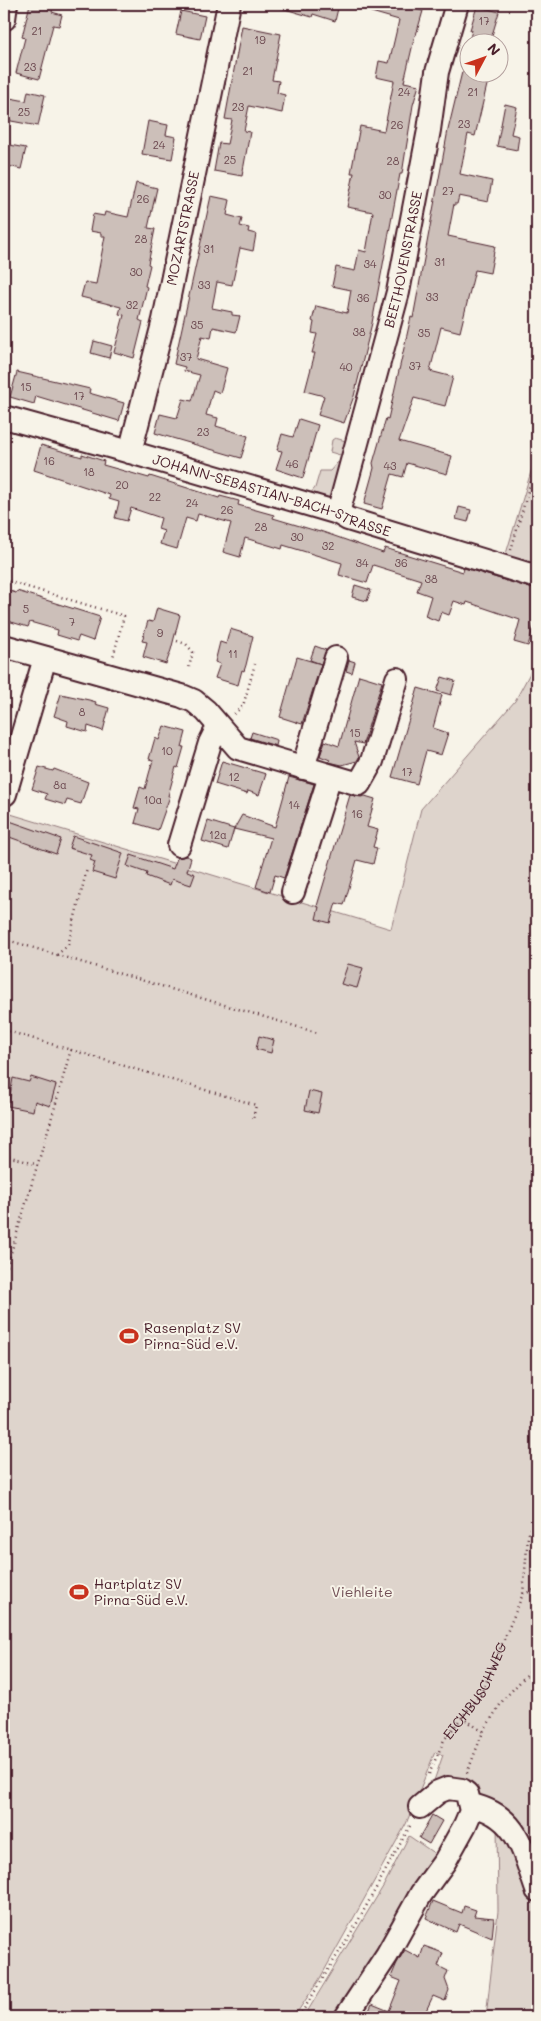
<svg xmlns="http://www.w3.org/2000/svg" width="541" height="2021" font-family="Mali,sans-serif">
<rect width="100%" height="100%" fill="#f7f3e8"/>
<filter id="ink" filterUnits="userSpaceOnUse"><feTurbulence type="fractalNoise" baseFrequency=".02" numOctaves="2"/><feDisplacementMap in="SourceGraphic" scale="10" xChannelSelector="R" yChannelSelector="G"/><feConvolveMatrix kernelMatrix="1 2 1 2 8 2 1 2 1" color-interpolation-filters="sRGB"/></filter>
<g filter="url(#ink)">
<g fill="#ded4cc" stroke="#947a7c">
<polygon points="335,438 353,443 351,450 340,455 330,452 332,440"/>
<polygon points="537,452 537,572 505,557"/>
<polygon points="348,458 336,493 324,500 309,495 315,488 320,471 330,471 337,463"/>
<polygon points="537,660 537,2017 486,2017 498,1911 497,1822 487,1802 430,1792 443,1755 435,1752 406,1824 319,1980 294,2017 4,2017 4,812 391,929 421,809 515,701"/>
<polygon points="409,1836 441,1858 408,1900 333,2017 304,2017 384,1885"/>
</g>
<g fill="#ccbfb9" stroke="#4a1f2b">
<polygon points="30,4 54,4 52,12 62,15 59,26 53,25 39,79 16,73 25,38 22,37"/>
<polygon points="279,4 339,4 335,21 313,14 312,17 278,7"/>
<polygon points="355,4 395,4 423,11 416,35 415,35 404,82 419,85 413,105 402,174 400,174 372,323 354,396 344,423 318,415 324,396 305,391 315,353 312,353 317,334 312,333 314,322 312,321 316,306 347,313 351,290 332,286 336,267 355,271 359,250 366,252 373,212 347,207 354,173 351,173 360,126 384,131 394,81 376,77 379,61 389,63 399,20 354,7"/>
<polygon points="477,6 499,12 490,42 469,42 472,30 470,30"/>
<polygon points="181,11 205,16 200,39 176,34"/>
<polygon points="242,26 281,34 272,80 279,81 277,93 285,95 282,113 249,106 244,131 250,132 242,176 214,171 219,143 227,144 232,120 225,119"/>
<polygon points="462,72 490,72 475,136 468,134 460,174 492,181 488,202 459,196 457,204 454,204 448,236 495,246 490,273 475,270 460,332 441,327 430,371 453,377 445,406 414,398 399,441 452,456 447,474 407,463 403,477 392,474 382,509 364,504 374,468 373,463 386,418 388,419 411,317 413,318 448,130"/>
<polygon points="28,91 45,95 38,126 6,120 10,98 26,101"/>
<polygon points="505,104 517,107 511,134 519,136 517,150 497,146"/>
<polygon points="148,121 168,125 166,135 176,137 172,159 142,154"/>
<polygon points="4,144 26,148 21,169 4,165"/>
<polygon points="136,183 157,188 148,228 155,229 148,264 150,265 145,286 147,287 139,320 143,322 134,358 114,352 124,315 119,314 121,307 81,297 85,282 96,284 105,236 101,236 101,233 90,231 93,214 104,216 105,212 128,217"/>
<polygon points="211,196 230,200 227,215 242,219 240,226 249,228 248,232 256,234 253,251 240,248 232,285 217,282 212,308 232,312 232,315 240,316 236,332 213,327 211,338 202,336 196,359 227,368 220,393 213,390 206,415 218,418 216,426 248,436 241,458 155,433 160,414 177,418 183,399 192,401 200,375 184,371 185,367 174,364"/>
<polygon points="94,341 112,346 109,358 91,353"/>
<polygon points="17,372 90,389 89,393 124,403 119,421 36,396 34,404 10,397"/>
<polygon points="299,419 318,425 303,478 276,469 282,451 277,450 282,434 293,437"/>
<polygon points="41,445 82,457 82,454 104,461 103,465 149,478 150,476 219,498 220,496 239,501 238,505 274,515 273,518 320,532 320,531 383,553 385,548 463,572 464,568 537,590 537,614 528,646 514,642 520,620 467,602 466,605 454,601 449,615 441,612 438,621 425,616 431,596 417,591 421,580 373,565 367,583 339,575 342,563 283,545 282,549 245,538 240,557 223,552 231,523 198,514 196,521 186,518 177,549 160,544 164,531 158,529 161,518 131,508 127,521 115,518 119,502 109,499 110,495 34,470"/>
<polygon points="459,507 471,510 468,522 456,519"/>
<polygon points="355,585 371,590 367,601 352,597"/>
<polygon points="4,589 16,593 17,591 100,617 93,641 79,636 77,641 57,635 58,630 30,622 28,627 8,621 9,616 4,615"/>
<polygon points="157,608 180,615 171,650 166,664 143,657 147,642 142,641 148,621 153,622"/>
<polygon points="230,629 253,636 246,665 244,671 242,670 238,685 215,678 220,664 215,662 220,642 226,644"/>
<polygon points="315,646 326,650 321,664 310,660"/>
<polygon points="297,657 321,664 302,724 280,717"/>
<polygon points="349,660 355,662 352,673 346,671"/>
<polygon points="359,675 382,682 363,744 354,742 359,757 357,761 342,765 329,762 330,760 320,756 325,741 339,746"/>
<polygon points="442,677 455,681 451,695 437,691"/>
<polygon points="418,688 442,695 433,728 448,733 441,755 426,751 417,784 392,777"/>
<polygon points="61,694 89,700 96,702 95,704 109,708 103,731 88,726 87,732 67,726 68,721 54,716"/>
<polygon points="164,726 186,732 182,747 184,747 178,768 176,767 168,796 170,796 158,830 135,823 139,809 134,808 140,787 145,789 149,774 153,760 149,759 155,738 159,740"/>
<polygon points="252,732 277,740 276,746 250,738"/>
<polygon points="222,761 266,774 259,795 248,791 247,794 215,784"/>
<polygon points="39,767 53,771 54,769 88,782 81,804 67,800 65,805 45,799 47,794 32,789"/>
<polygon points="289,777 314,784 284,878 275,875 270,892 256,887 271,838 234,829 242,815 275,827"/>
<polygon points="350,795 361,797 365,796 375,799 367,827 378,830 373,847 377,848 373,864 357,860 344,905 336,903 330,923 316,919 319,907 317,906"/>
<polygon points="4,819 61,839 56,854 4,835"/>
<polygon points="208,821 234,829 228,849 202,841"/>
<polygon points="73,836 123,853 115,879 92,872 95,862 90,860 92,855 69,848"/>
<polygon points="131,855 173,869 177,858 186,856 191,858 187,871 195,874 191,885 172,879 170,885 146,876 147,873 127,866"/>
<polygon points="348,964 363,968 357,988 341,984"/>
<polygon points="259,1036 274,1040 271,1053 256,1049"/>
<polygon points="31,1077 56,1085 50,1106 35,1101 33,1111 8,1106 13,1078 29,1082"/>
<polygon points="309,1091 322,1094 318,1113 305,1110"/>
<polygon points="432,1815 442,1821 429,1844 419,1838"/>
<polygon points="433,1901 462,1913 464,1906 476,1910 474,1916 494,1918 492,1938 459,1924 456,1932 426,1918"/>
<polygon points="424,1946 443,1953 438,1966 448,1971 445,1979 449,1990 445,2001 433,1996 423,2017 366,2017 372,2004 389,2011 401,1981 391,1977 397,1963 405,1950 420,1958"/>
</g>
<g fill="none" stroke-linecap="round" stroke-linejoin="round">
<g stroke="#4a1f2b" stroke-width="26">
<g id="minor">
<polyline points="4,19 6,4"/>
<path id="s2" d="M 4,417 L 130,452 L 338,513 L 348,519 L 537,577"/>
<path id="s3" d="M 130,452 L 164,320 L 229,4"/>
<path id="s4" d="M 338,513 L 398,292 L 429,130 L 437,72 L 457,4"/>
<polyline points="4,646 182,696 194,701 206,711 238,748 359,784 372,761 397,679"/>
<polyline points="303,768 336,658"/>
<polyline points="5,794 45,658"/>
<polyline points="179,845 210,743 218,727"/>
<polyline points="293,892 330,776"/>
<path d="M 471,1805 C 518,1815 523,1851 537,1890"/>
<polyline points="346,2017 387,1955 421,1894 445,1861 465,1825 471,1811 467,1794 462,1790 448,1788 438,1792 420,1807"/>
</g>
</g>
<g stroke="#4a1f2b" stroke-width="2.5" stroke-dasharray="1 4" stroke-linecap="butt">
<polyline points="421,4 436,8"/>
<polyline points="511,550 537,460"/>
<polyline points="4,580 124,616 113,657"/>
<polyline points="177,641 186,644 193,652 189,667"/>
<polyline points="234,714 243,706 255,664"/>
<polyline points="4,939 318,1033"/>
<polyline points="57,955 68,945 87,869"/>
<polyline points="4,1030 256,1105 253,1119"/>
<polyline points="4,1155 38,1165"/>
<polyline points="4,1276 54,1110 71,1049"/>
<polyline points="4,1442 4,1441"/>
<polyline points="523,1594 537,1589"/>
<polyline points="462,1717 483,1732"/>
<polyline points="467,1773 483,1732 503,1700 537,1664"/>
<path id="s1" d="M 429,1774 L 444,1740 L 482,1692 L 523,1594 L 528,1536 L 537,1507"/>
<polyline points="299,2017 357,1923 411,1824"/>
</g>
<use href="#minor" stroke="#f7f3e8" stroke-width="22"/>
</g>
</g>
<defs>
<g id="stadium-bare" transform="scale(1.5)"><path d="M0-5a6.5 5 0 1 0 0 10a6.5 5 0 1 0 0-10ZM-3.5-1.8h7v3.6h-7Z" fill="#c8321e" stroke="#f7f3e8" stroke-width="2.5" paint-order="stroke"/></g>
</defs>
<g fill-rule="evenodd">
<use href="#stadium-bare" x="129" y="1336"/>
<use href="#stadium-bare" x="79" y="1592"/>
</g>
<g text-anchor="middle" stroke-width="4" stroke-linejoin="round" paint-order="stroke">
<g font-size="11" fill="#6a474e">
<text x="484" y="25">17</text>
<text x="37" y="35">21</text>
<text x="260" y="44">19</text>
<text x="30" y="71">23</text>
<text x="248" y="75">21</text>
<text x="404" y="96">24</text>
<text x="473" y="96">21</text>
<text x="238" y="111">23</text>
<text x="24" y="116">25</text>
<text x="464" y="128">23</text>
<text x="397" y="129">26</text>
<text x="159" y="149">24</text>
<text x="230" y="164">25</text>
<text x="393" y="165">28</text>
<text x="448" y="195">27</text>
<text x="385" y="199">30</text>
<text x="143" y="203">26</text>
<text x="141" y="243">28</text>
<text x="209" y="253">31</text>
<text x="440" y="266">31</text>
<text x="370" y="268">34</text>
<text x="136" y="276">30</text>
<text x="204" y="289">33</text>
<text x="432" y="301">33</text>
<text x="363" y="302">36</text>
<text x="132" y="309">32</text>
<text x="197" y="329">35</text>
<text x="359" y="336">38</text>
<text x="424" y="337">35</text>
<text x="186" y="361">37</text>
<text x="415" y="370">37</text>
<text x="346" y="371">40</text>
<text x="26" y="391">15</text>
<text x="79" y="400">17</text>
<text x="203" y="436">23</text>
<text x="49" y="465">16</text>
<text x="292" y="468">46</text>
<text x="390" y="470">43</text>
<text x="89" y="476">18</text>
<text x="122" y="489">20</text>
<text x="155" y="501">22</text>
<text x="192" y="507">24</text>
<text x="227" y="514">26</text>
<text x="261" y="531">28</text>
<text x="297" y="541">30</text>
<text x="328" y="550">32</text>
<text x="362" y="567">34</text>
<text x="401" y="567">36</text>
<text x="431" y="583">38</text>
<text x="26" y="613">5</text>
<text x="72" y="626">7</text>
<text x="160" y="637">9</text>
<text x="233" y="658">11</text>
<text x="82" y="716">8</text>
<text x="355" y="737">15</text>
<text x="167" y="755">10</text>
<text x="407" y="776">17</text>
<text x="234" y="781">12</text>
<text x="60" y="789">8a</text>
<text x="153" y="804">10a</text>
<text x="294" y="809">14</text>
<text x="357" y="818">16</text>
<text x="218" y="839">12a</text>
</g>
<g font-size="14" fill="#4a1f2b" stroke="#f7f3e8">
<text dy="5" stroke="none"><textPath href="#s3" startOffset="230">MOZARTSTRASSE</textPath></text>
<text dy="5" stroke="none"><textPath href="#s4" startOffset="262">BEETHOVENSTRASSE</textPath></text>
<text dy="5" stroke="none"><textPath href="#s2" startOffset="279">JOHANN-SEBASTIAN-BACH-STRASSE</textPath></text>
<text dy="5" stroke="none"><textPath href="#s1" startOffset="96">EICHBUSCHWEG</textPath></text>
</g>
<g font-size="14" fill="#4a1f2b" stroke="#f7f3e8" text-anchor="start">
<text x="144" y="1333">Rasenplatz SV<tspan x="144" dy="16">Pirna-Süd e.V.</tspan></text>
<text x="94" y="1589">Hartplatz SV<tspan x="94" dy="16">Pirna-Süd e.V.</tspan></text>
</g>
<g font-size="14" fill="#6f4c53" stroke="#f7f3e8">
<text x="362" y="1597">Viehleite</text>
</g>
</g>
<rect width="541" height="2021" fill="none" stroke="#f7f3e8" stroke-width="20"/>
<rect x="10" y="10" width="521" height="2001" fill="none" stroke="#4a1f2b" stroke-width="2" filter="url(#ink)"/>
<g transform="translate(484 58) rotate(49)"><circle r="24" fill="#f7f3e8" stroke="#b29e9c"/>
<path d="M0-4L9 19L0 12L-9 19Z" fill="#c8321e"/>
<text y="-8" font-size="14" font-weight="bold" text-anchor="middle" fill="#4a1f2b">N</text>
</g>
</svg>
